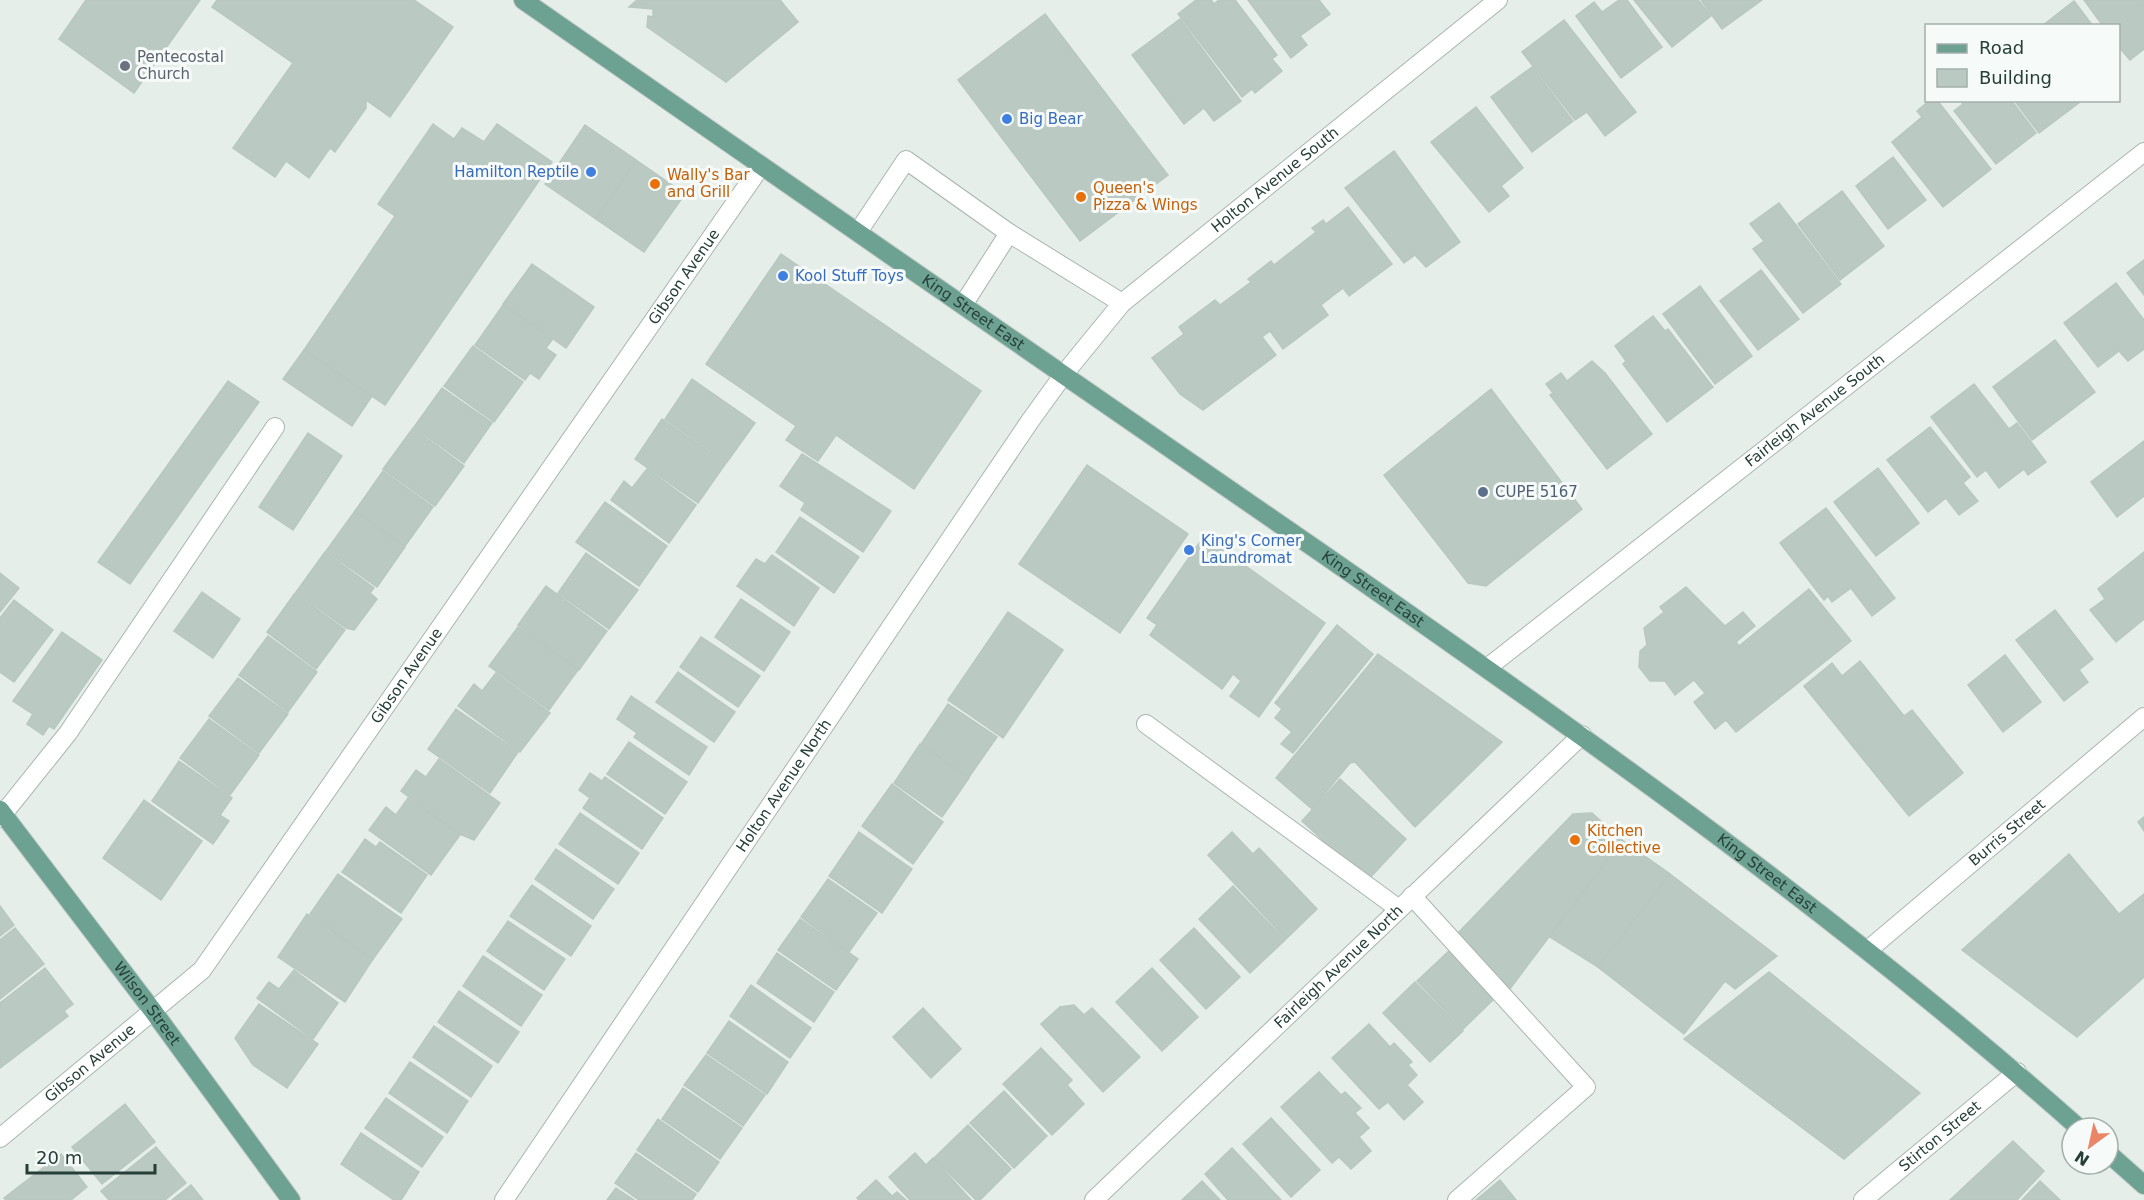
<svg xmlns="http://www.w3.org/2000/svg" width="2144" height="1200" font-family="'DejaVu Sans',sans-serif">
<rect width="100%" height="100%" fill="#e6eeea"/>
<g fill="#bbc9c3" stroke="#b8c7c1" stroke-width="1.5">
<polygon points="86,0 200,0 134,93 59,39"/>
<polygon points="217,0 414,0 453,27 390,117 366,100 366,108 335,152 330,148 309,178 286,161 275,177 233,148 293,63 212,7"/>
<polygon points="637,0 780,0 798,22 726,82 647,27 648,16 653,17 653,9 629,7"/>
<polygon points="1196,0 1211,0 1214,4 1219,0 1235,0 1277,55 1272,59 1282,71 1255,93 1252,89 1242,97 1178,14"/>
<polygon points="1248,0 1319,0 1330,14 1300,36 1307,45 1291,58"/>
<polygon points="1619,0 1627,0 1662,47 1621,78 1576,16 1594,2 1602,12"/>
<polygon points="1634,0 1698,0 1711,16 1672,47"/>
<polygon points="1701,0 1762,0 1722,29"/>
<polygon points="2084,0 2144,0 2144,49 2130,60 2118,46 2118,26 2103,26"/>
<polygon points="2074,1 2093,26 2042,26"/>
<polygon points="1045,14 1168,175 1080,241 958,80"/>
<polygon points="1180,19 1241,101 1214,121 1204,108 1184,124 1132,55"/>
<polygon points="1564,20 1636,112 1605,136 1587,112 1575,120 1522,52"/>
<polygon points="1532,67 1573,121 1532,152 1491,97"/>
<polygon points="1930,100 1937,100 1991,169 1943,207 1892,142 1922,117 1917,111"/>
<polygon points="1960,100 2011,100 2036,133 1996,164 1954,111 1963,104"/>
<polygon points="2014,100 2079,100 2080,102 2039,133"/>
<polygon points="1476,107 1523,168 1501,186 1509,196 1489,212 1431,142"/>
<polygon points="433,124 454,139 462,128 484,142 497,124 552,162 385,405 304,350 395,216 378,204"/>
<polygon points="585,125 636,160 596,219 545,184"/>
<polygon points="1394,151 1460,242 1426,267 1415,255 1404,263 1345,188"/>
<polygon points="1893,157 1926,200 1888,229 1856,186"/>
<polygon points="636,160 685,194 644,252 596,219"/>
<polygon points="1842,191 1884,246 1840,280 1798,224"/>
<polygon points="1779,203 1841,284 1803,313 1753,249 1764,241 1750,224"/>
<polygon points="1348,207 1392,264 1349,296 1343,288 1321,305 1328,315 1283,349 1270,331 1262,337 1276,355 1203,410 1180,394 1152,358 1184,334 1179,327 1215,300 1220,305 1251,282 1248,279 1271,261 1274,265 1316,232 1312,228 1323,220 1326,224"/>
<polygon points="781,254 981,391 914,489 836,435 818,461 786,440 796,426 706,364"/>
<polygon points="2144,260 2144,295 2127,273"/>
<polygon points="532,264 594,307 566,348 503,304"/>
<polygon points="1761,270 1799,319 1758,350 1720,301"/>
<polygon points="2116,283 2144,320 2144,349 2128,361 2119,351 2098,367 2064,323"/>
<polygon points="1700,286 1752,356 1715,384 1663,314"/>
<polygon points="503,305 552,340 546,348 556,355 539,379 530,373 525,380 475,345"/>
<polygon points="1653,316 1665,331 1668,329 1713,387 1667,422 1623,364 1626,361 1615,346"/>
<polygon points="2055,340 2095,392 2032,440 1993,387"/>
<polygon points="473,346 523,382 494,422 444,386"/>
<polygon points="304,350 372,396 352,426 283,379"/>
<polygon points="1592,361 1605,373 1652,434 1607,469 1550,395 1553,393 1546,384 1561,373 1567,381"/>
<polygon points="692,379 755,423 727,462 665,419"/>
<polygon points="228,381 259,402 130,584 98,562"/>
<polygon points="1974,384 2009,429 2017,423 2046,462 2028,475 2024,469 1999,488 1986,470 1977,477 1931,417"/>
<polygon points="442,388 492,423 464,463 414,427"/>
<polygon points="1491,389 1582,509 1486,586 1468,583 1384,475"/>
<polygon points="662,419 726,463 698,503 635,459"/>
<polygon points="1930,427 1970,477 1963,483 1978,501 1959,515 1946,498 1928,512 1887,460"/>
<polygon points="413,428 464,466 435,506 383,469"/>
<polygon points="308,433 342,456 293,530 259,507"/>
<polygon points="2144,441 2144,496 2117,517 2091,482"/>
<polygon points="802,454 891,511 863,552 801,510 805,503 780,486"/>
<polygon points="1087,465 1188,534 1120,633 1019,564"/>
<polygon points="1878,468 1919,523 1876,556 1834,502"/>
<polygon points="647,469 696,505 669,543 611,500 624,481 632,488"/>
<polygon points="383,471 433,507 405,546 355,511"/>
<polygon points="605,502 667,546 639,586 576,542"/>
<polygon points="1826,508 1895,598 1872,616 1851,588 1832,602 1828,596 1824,600 1780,543"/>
<polygon points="355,511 405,547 377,587 326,551"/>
<polygon points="800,517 859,557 834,593 776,552"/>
<polygon points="1204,536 1325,623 1259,717 1230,696 1241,681 1233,674 1222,689 1150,635 1157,625 1147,618"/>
<polygon points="325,552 374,588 370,593 377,599 354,630 346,628 296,592"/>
<polygon points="2144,552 2144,619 2116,642 2090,610 2105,599 2098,589"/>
<polygon points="586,553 638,590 609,629 558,593"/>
<polygon points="772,555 819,588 794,626 737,586 756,559 765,564"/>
<polygon points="0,573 19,588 0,612"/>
<polygon points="546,586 607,631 579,670 518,625"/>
<polygon points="1686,587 1725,626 1743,612 1755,626 1736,642 1739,646 1809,589 1851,641 1736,732 1726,720 1715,729 1694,702 1705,693 1694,680 1675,695 1665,681 1650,681 1639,667 1640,651 1647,645 1644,628 1664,612 1660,607"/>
<polygon points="202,592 240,619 213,658 174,631"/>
<polygon points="295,593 345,630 316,669 267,632"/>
<polygon points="741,599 790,632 764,671 715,637"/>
<polygon points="14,600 53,630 14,682 0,672 0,618"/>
<polygon points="2055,610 2093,659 2079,670 2088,682 2064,701 2016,640"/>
<polygon points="1008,612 1063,650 1003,738 948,700"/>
<polygon points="1337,625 1373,654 1293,753 1281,744 1292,732 1275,718 1282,709 1275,703"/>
<polygon points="518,627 578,670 549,710 489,666"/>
<polygon points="62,632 102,660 54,729 49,726 43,735 27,724 33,714 13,701"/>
<polygon points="268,636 317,672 288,712 239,675"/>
<polygon points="701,637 760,676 738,707 680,667"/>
<polygon points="1378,654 1502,742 1415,827 1355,762 1350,763 1312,809 1276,778"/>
<polygon points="2005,655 2041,702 2003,732 1968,685"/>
<polygon points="1860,661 1904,716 1912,710 1963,773 1909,816 1804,686 1832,663 1842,676"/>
<polygon points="678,672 735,712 714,742 656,702"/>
<polygon points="496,673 550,713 520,752 458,706 474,684 482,691"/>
<polygon points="238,678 288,714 259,753 209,716"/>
<polygon points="631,696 707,747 689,775 634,737 637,733 617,719"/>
<polygon points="948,704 997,737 969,777 921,744"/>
<polygon points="456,709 518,752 490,793 428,749"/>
<polygon points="209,719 259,755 230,795 180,758"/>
<polygon points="629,742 687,782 665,814 607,774"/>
<polygon points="920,744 969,778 942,817 894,783"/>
<polygon points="439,759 500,803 474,840 460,834 401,791 416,770 426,777"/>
<polygon points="179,761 232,798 220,815 229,821 213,844 152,801"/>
<polygon points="590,773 602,781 605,777 663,818 642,849 583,808 590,798 579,790"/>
<polygon points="1340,779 1406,839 1367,881 1302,821"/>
<polygon points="892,784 943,822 913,864 862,826"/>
<polygon points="408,798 460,835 431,875 369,830 386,807 396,815"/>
<polygon points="144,800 202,841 161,900 103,858"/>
<polygon points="580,813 639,853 618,884 559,844"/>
<polygon points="1592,813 1622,840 1509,990 1456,935 1573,814"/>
<polygon points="2144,817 2144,831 2138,822"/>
<polygon points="859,832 912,869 882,913 829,876"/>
<polygon points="1232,832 1253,854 1259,848 1317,909 1286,939 1208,855"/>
<polygon points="365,839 376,847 380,842 427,875 401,913 342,872"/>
<polygon points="1622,840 1670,874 1598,967 1550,937"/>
<polygon points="556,849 614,889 593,919 535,879"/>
<polygon points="2069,854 2119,914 2144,894 2144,977 2077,1037 1962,950"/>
<polygon points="338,874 402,919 373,959 310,914"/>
<polygon points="1670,874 1777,956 1735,989 1725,981 1684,1034 1598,967"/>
<polygon points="828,879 877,913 849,952 801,917"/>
<polygon points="532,885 591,926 571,956 510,916"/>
<polygon points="1233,886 1285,940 1250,973 1199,919"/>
<polygon points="0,906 14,925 0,936"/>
<polygon points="307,914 373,959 345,1002 278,957"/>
<polygon points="800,919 858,959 836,990 778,950"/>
<polygon points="508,921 565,959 544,990 487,951"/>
<polygon points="15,928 44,964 0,999 0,940"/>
<polygon points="1194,928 1240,977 1206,1009 1160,960"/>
<polygon points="1451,949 1497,996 1463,1029 1417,981"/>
<polygon points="777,953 834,992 814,1022 757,983"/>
<polygon points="483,956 542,995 521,1026 463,986"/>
<polygon points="45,968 73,1004 64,1011 68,1016 0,1068 0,1003"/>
<polygon points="1152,968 1198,1017 1162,1051 1116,1002"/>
<polygon points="294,970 338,1003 313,1039 257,998 269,982 279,989"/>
<polygon points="1769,972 1920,1093 1844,1159 1684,1039"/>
<polygon points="1415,982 1463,1031 1430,1062 1383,1013"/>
<polygon points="751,985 811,1028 790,1058 730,1016"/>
<polygon points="459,991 519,1032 498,1063 438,1022"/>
<polygon points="259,1004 318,1044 287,1088 253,1065 235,1038"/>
<polygon points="1074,1005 1084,1015 1092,1008 1140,1057 1103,1092 1041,1024 1060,1007"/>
<polygon points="923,1008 961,1049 931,1078 893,1037"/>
<polygon points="729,1021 788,1062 767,1094 707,1053"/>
<polygon points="1369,1024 1390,1047 1394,1043 1412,1062 1408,1065 1417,1075 1407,1085 1423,1102 1404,1120 1388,1102 1379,1109 1332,1058"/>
<polygon points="434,1026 492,1066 471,1097 413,1057"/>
<polygon points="1041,1048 1072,1080 1067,1085 1084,1104 1052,1135 1003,1084"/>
<polygon points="706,1055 765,1095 743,1126 684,1085"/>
<polygon points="410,1062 468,1101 447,1133 389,1093"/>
<polygon points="1319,1072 1341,1095 1345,1092 1361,1108 1355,1113 1369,1128 1359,1137 1371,1151 1351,1169 1339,1157 1332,1163 1281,1107"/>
<polygon points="683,1088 742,1128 720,1159 662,1119"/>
<polygon points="1004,1091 1047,1136 1014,1168 970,1123"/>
<polygon points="386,1098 443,1137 422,1167 365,1128"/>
<polygon points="125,1104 155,1142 102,1184 72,1147"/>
<polygon points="1271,1118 1320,1170 1291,1197 1243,1144"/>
<polygon points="658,1119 719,1162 698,1192 637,1150"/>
<polygon points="968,1125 1011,1169 980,1200 976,1200 934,1158"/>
<polygon points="361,1133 419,1172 401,1200 394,1200 341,1164"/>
<polygon points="2013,1141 2044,1171 2017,1200 1950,1200"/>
<polygon points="156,1147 186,1183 165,1200 109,1200 101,1191"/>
<polygon points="1232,1148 1281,1200 1228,1200 1205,1174"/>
<polygon points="636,1153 696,1194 692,1200 639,1200 615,1183"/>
<polygon points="915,1153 926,1165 933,1158 971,1200 910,1200 889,1177"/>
<polygon points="61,1154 87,1187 71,1200 6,1200 4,1198"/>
<polygon points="876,1180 892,1196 897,1192 906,1200 859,1200 857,1198"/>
<polygon points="1500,1180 1516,1200 1476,1200"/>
<polygon points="1202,1181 1220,1200 1182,1200"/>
<polygon points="2040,1181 2060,1200 2022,1200"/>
<polygon points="191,1185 203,1200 172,1200"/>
<polygon points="616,1188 634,1200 607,1200"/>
</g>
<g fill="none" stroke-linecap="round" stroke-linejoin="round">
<g stroke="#a8b6b1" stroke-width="20">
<g id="minor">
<polyline points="858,232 906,160 1009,233 1122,303"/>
<polyline points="963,305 1009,233"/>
<path id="s1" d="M 1487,668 L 2144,152"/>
<polyline points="1146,724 1399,909"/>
<polyline points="0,818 68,733 275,427"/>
<polyline points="1412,896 1586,1087 1457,1200"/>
<path id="s2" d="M 1868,950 L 2144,717"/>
<path id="s3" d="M 0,1138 L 202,970 L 761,166"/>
<path id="s4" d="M 504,1200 L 1030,421 L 1064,374 L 1122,303 L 1498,0"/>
<path id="s5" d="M 1094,1200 L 1582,735"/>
<path id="s6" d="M 1863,1200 L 2017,1072"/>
</g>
</g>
<g stroke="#c2c9c7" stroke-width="20">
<g id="major">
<path id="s7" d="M 523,0 C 792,189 1063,373 1333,561 C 1590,740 1845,920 2079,1128"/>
<path id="s8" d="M 0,810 L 153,1011 L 291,1200"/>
<polyline points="2108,1153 2144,1185"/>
</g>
</g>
<use href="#minor" stroke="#fff" stroke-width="18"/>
<use href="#major" stroke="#6da192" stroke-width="18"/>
</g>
<circle fill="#6b7280" stroke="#f6faf8" stroke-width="2" cx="125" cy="66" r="6"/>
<g fill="#3f7fe0" stroke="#f6faf8" stroke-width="2">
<circle cx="1007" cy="119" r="6"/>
<circle cx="591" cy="172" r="6"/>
<circle cx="783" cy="276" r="6"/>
<circle cx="1189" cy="550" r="6"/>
</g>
<g fill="#e8710a" stroke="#f6faf8" stroke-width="2">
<circle cx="655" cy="184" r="6"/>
<circle cx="1081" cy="197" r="6"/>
<circle cx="1575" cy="840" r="6"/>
</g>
<circle fill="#5c6f8a" stroke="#f6faf8" stroke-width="2" cx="1483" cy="492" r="6"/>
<g text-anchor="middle" stroke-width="6" stroke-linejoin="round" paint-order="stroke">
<g font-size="15" fill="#5b616d" stroke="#f6faf8" text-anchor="start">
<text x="137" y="62">Pentecostal<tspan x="137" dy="17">Church</tspan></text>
</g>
<g font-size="15" fill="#366cbe" stroke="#f6faf8" text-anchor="start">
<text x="1019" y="124">Big Bear</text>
<text x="579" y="177" text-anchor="end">Hamilton Reptile</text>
<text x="795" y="281">Kool Stuff Toys</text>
<text x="1201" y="546">King's Corner<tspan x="1201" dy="17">Laundromat</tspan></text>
</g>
<g font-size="15" fill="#c56008" stroke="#f6faf8" text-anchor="start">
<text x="667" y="180">Wally's Bar<tspan x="667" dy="17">and Grill</tspan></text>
<text x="1093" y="193">Queen's<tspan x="1093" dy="17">Pizza &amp; Wings</tspan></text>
<text x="1587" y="836">Kitchen<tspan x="1587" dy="17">Collective</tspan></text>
</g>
<g font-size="15" fill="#253f38" stroke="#f6faf8">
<text dy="5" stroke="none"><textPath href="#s4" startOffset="1286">Holton Avenue South</textPath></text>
<text dy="5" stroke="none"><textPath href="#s3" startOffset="1107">Gibson Avenue</textPath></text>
<text dy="5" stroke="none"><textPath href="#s7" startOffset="548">King Street East</textPath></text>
<text dy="5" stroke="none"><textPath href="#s1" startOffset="417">Fairleigh Avenue South</textPath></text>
<text dy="5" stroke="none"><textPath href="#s7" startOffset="1034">King Street East</textPath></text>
<text dy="5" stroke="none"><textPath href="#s3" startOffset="621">Gibson Avenue</textPath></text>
<text dy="5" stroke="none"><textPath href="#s4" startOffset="500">Holton Avenue North</textPath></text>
<text dy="5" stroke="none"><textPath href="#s2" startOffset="182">Burris Street</textPath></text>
<text dy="5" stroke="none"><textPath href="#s7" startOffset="1520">King Street East</textPath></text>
<text dy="5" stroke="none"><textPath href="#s5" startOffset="338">Fairleigh Avenue North</textPath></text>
<text dy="5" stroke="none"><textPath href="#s8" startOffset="243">Wilson Street</textPath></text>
<text dy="5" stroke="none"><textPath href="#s3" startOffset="117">Gibson Avenue</textPath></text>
<text dy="5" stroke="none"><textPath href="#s6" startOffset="100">Stirton Street</textPath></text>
</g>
<g font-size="15" fill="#4e5e75" stroke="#f6faf8" text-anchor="start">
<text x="1495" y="497">CUPE 5167</text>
</g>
</g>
<rect x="1925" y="24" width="195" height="78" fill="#f6faf8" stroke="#a2afab" stroke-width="1.5"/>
<rect x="1937" y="44" width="30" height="9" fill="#6da192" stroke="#a2afab" stroke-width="1.5"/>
<text x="1979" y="54" font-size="18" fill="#253f38">Road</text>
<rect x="1937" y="69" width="30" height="18" fill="#bbc9c3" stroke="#a2afab" stroke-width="1.5"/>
<text x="1979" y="84" font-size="18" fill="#253f38">Building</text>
<g transform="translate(2090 1146) rotate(213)"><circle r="28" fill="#f6faf8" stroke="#a2afab" stroke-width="1.5"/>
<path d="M0-4.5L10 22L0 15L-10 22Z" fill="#eb8567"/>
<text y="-9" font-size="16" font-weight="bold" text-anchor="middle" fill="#253f38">N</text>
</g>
<path d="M27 1164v9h128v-9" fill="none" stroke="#253f38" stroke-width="3"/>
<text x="36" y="1164" font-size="18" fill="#253f38" stroke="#f6faf8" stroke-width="4.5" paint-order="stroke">20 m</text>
</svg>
